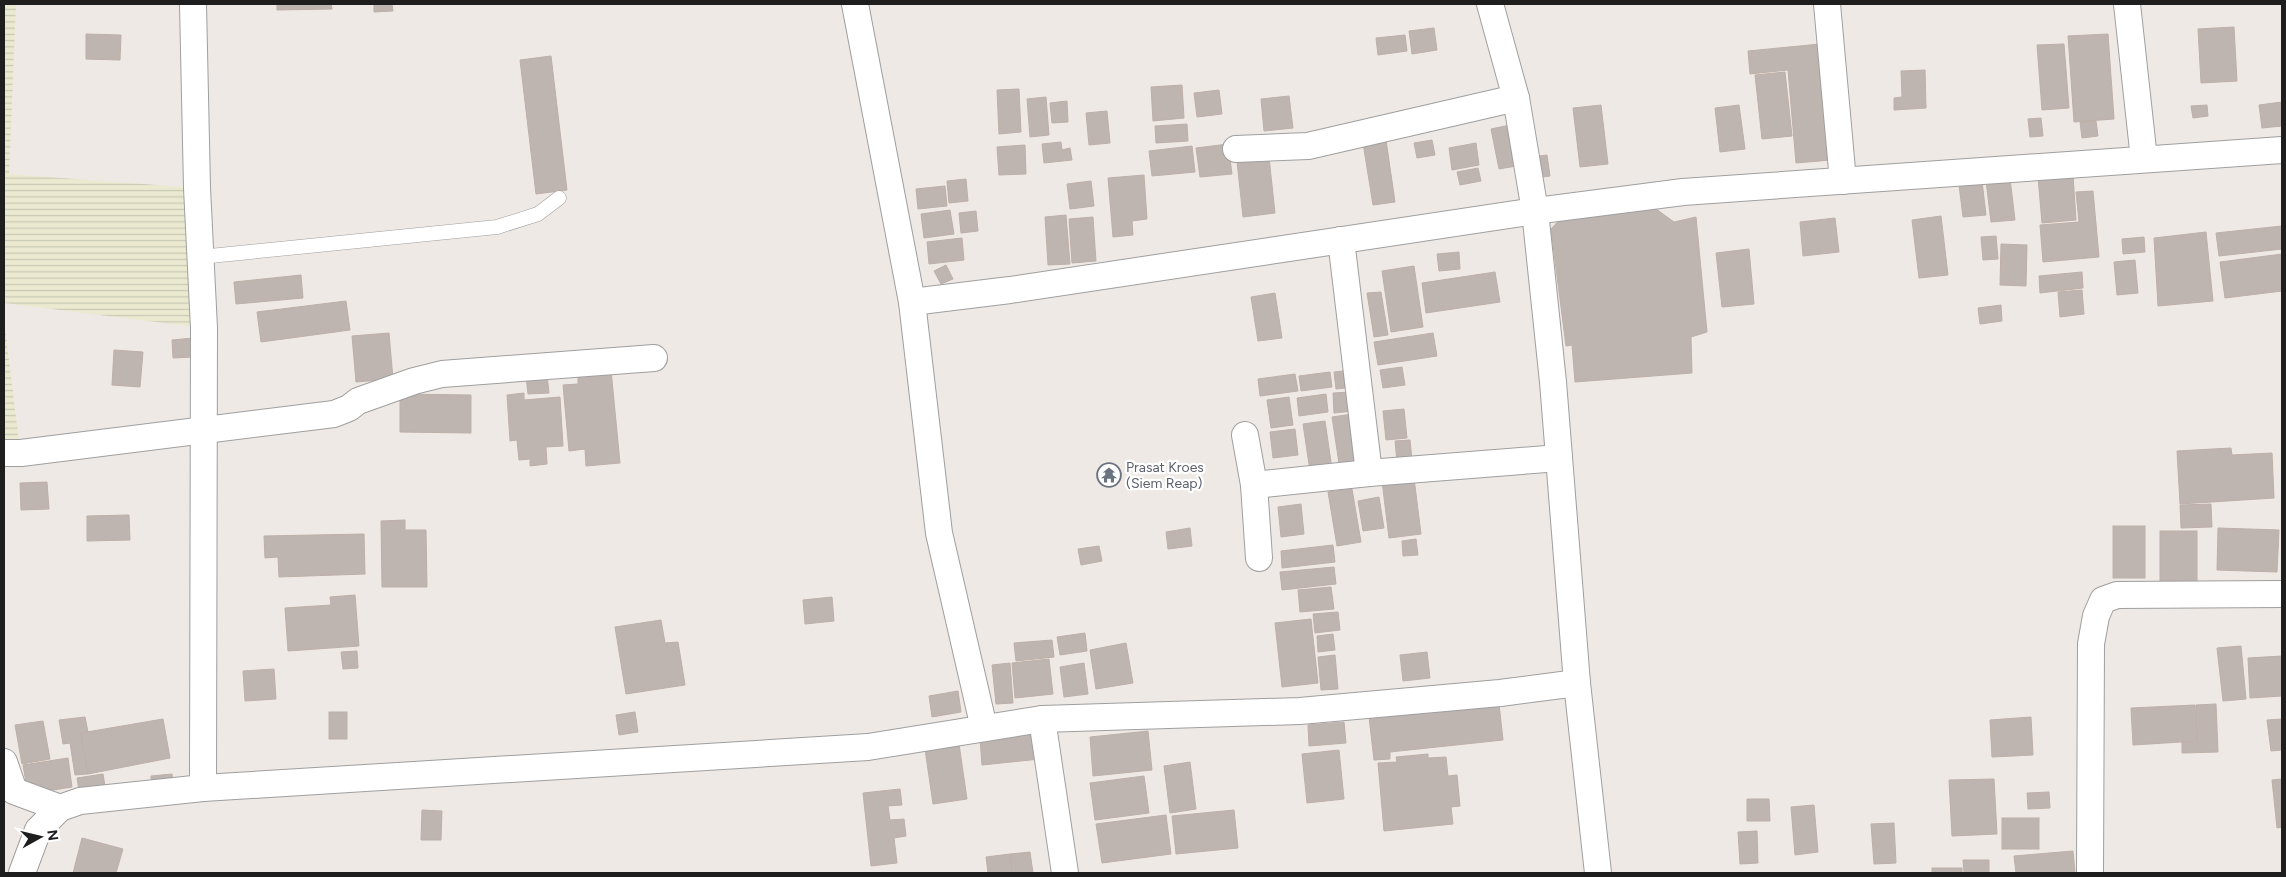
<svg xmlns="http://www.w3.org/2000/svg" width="2286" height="877" font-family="Figtree,sans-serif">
<defs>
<pattern id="farmland-rules" width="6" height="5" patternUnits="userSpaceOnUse" patternTransform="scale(1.25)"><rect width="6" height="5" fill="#ebead1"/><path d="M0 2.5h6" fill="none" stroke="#c9c8b3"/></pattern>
</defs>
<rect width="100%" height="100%" fill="#eee9e4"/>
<g fill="url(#farmland-rules)">
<polygon points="4,4 16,4 9,174 197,188 204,328 4,303"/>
<polygon points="4,320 20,450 4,449"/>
</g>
<g fill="#beb5b1" stroke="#beafa8">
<polygon points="277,4 331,4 332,9 277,10"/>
<polygon points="374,4 392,4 393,11 374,12"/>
<polygon points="2234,27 2237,81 2201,83 2198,29"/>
<polygon points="1434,28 1437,50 1412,54 1409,31"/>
<polygon points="86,34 121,35 120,60 86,59"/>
<polygon points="2108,34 2114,119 2074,122 2068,36"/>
<polygon points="1405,35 1407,51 1378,55 1376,38"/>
<polygon points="1820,44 1831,160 1796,163 1788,70 1750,74 1748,51"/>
<polygon points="2064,44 2069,108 2042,110 2037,45"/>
<polygon points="551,56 567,190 536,194 520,60"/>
<polygon points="1925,70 1926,108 1894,110 1894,98 1902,97 1901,71"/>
<polygon points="1785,72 1792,136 1762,139 1755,75"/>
<polygon points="1182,85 1184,118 1153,121 1151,87"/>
<polygon points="1019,89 1021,132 999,134 997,90"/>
<polygon points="1219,90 1222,114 1197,117 1194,93"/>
<polygon points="1289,96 1293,128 1264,131 1261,99"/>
<polygon points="1046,97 1049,135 1030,137 1027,99"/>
<polygon points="1067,101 1068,122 1052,123 1050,103"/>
<polygon points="2282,102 2282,126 2262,128 2259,105"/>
<polygon points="1601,105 1608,164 1580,167 1573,108"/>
<polygon points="1739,105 1745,149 1720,152 1715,108"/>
<polygon points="2207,105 2208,116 2193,118 2191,106"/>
<polygon points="1107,111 1110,143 1089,145 1086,113"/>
<polygon points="2041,118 2043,136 2030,137 2028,119"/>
<polygon points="2096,121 2098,136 2082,138 2080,122"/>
<polygon points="1187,124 1188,141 1156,143 1155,126"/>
<polygon points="1515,124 1522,165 1499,169 1491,129"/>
<polygon points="1386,140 1395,202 1373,205 1363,143"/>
<polygon points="1432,140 1435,155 1417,158 1414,143"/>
<polygon points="1061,142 1062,150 1070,148 1072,160 1044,163 1042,144"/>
<polygon points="1476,143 1479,165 1452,170 1449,148"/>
<polygon points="1228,144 1232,174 1200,177 1196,148"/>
<polygon points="1025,145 1026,174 999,175 997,147"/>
<polygon points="1192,146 1195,172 1152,176 1149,151"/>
<polygon points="1268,148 1275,213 1243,217 1236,152"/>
<polygon points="1547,155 1550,176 1536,178 1533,157"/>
<polygon points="1478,168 1481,181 1460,185 1457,172"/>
<polygon points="1144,175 1147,219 1132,221 1133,235 1113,237 1108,178"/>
<polygon points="2073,175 2076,220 2042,223 2038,177"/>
<polygon points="2010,178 2015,220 1991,222 1986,181"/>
<polygon points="966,179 968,201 949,203 947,181"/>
<polygon points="1091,181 1094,206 1070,209 1067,184"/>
<polygon points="1982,181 1986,215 1963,217 1959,185"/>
<polygon points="945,186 947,206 918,209 916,189"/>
<polygon points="2093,191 2099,257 2043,262 2040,225 2079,222 2076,192"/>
<polygon points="1652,206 1674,222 1696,217 1707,332 1691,337 1692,373 1575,382 1572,345 1566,346 1551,229 1564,215"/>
<polygon points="950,210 954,234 924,238 921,214"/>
<polygon points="976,211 978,231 961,233 959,213"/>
<polygon points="1066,215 1070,264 1048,265 1045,217"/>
<polygon points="1941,216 1948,275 1919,278 1912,220"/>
<polygon points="1093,217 1096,261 1072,263 1069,219"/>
<polygon points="1835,218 1839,252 1803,256 1800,222"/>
<polygon points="2282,226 2282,249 2219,256 2216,233"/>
<polygon points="2206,232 2213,301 2158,306 2154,238"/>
<polygon points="1996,236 1998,259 1983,260 1981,237"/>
<polygon points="2144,237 2145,252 2123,254 2122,239"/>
<polygon points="962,238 964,260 929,264 927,242"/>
<polygon points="2001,244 2027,245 2026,286 2000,285"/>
<polygon points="1749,249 1754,304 1722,307 1716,253"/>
<polygon points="1459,252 1460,269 1439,271 1437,254"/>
<polygon points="2282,254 2282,291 2225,298 2220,262"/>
<polygon points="2135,260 2138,293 2117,295 2114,262"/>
<polygon points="946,265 953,279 941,284 934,271"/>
<polygon points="1414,266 1423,327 1391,332 1382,271"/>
<polygon points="1495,272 1500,302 1426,313 1422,283"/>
<polygon points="2082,272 2083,288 2040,293 2039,276"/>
<polygon points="301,275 303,298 236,304 234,282"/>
<polygon points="2082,290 2084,314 2060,317 2058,292"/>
<polygon points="1381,292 1388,335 1374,337 1367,293"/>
<polygon points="1275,293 1282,338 1258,341 1251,297"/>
<polygon points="346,301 350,330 261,342 257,312"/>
<polygon points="2001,305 2002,321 1980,324 1978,308"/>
<polygon points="389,333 393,379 356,382 352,336"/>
<polygon points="1433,333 1437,356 1378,365 1374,342"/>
<polygon points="193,338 194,357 173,358 172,340"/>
<polygon points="114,350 143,352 140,387 112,385"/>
<polygon points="1402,367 1405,385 1383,388 1380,370"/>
<polygon points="611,370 620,463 586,466 585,449 569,451 563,385 578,384 578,373"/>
<polygon points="1352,370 1354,387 1336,389 1334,372"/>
<polygon points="1330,372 1332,387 1301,391 1299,376"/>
<polygon points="1295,374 1298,391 1260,396 1258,379"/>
<polygon points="547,375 549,393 528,394 526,376"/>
<polygon points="1351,392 1353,411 1334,413 1333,393"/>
<polygon points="524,393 524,400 560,397 563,446 546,447 547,464 530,466 530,459 519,460 517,440 510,441 507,395"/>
<polygon points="400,394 471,395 471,433 400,432"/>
<polygon points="1326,394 1328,412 1299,416 1297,398"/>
<polygon points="1289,397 1293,425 1271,428 1267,400"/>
<polygon points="1404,409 1407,438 1386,440 1383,411"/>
<polygon points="1353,414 1361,467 1340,470 1332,417"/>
<polygon points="1325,421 1332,469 1310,471 1303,424"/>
<polygon points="1295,429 1298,455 1273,458 1270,432"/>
<polygon points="1410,440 1412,460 1397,462 1395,441"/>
<polygon points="2231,448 2232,455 2272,453 2274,498 2180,504 2177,451"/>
<polygon points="1414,478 1421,534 1389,538 1382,481"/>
<polygon points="47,482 49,509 21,510 20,483"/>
<polygon points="1352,489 1361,542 1337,546 1328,492"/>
<polygon points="1379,497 1384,528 1363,531 1358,501"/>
<polygon points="1301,504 1304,534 1281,537 1278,507"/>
<polygon points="2211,504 2212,527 2181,528 2180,505"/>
<polygon points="129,515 130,540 87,541 87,516"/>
<polygon points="405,520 405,530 426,530 427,587 382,587 381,521"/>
<rect x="2113" y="526" width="32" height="52"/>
<polygon points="1190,528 1192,546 1168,549 1166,532"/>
<polygon points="2218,528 2279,530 2277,572 2217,570"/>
<rect x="2160" y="531" width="37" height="57"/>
<polygon points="364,534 365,574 279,577 278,557 265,558 264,536"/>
<polygon points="1416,539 1418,555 1403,556 1402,541"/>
<polygon points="1333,545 1335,562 1282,568 1281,551"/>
<polygon points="1099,546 1102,561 1081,565 1078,549"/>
<polygon points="1334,567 1336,584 1282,590 1280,572"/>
<polygon points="1331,587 1334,609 1300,612 1298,590"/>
<polygon points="355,595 359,646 288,651 285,608 331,605 330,597"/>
<polygon points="832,597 834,621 805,624 803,600"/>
<polygon points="1338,612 1340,630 1315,633 1313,614"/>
<polygon points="1311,619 1318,683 1282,687 1275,623"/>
<polygon points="661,620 665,643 678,642 685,685 626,694 615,627"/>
<polygon points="1085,633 1087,651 1060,655 1057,637"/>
<polygon points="1333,634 1335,650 1318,652 1317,636"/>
<polygon points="1052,640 1054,657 1016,661 1014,643"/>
<polygon points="1126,643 1133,683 1096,689 1090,650"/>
<polygon points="2241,646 2246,699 2223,701 2217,648"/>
<polygon points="357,651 358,668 343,669 341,652"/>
<polygon points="1427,652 1430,678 1403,681 1400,655"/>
<polygon points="1335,655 1338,689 1321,690 1318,657"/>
<polygon points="2282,656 2282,696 2250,698 2248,658"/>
<polygon points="1049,659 1053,694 1015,698 1012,663"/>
<polygon points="1010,663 1013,703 996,704 992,665"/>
<polygon points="1084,663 1088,694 1064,697 1060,667"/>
<polygon points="274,669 276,699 245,701 243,671"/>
<polygon points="958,691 961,712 932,717 929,696"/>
<polygon points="1499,704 1503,740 1390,752 1390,759 1374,760 1369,717"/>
<polygon points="2216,704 2218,752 2182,753 2182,742 2197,742 2196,705"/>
<polygon points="2195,705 2197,741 2133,745 2131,708"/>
<rect x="329" y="712" width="18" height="27"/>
<polygon points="635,712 638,732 619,735 616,715"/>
<polygon points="85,717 88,732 81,733 88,774 75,775 70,743 63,744 59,720"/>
<polygon points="2031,717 2033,755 1992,757 1990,720"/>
<polygon points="163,719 170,758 88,774 81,733"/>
<polygon points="2282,719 2282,750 2271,751 2267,720"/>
<polygon points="43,721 50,759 22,764 15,725"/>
<polygon points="1344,722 1346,743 1309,746 1308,725"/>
<polygon points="1148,731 1152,770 1093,776 1090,737"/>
<polygon points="1037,734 1040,759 982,765 980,739"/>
<polygon points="959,744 967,799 933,804 925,749"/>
<polygon points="1339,750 1344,799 1307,803 1302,754"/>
<polygon points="1428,754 1428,758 1446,757 1448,776 1457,775 1460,806 1451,807 1453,824 1384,831 1378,763 1397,762 1396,757"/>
<polygon points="68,758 72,787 28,794 23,765"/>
<polygon points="1190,762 1196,809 1170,813 1164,766"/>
<polygon points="103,774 106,792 80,797 77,778"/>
<polygon points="172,774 174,789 152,791 151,776"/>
<polygon points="1144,776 1149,813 1095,820 1090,783"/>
<polygon points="1994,779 1997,834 1952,836 1949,780"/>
<polygon points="2282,779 2282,827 2277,828 2272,780"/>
<polygon points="900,789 902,805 888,806 890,820 904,819 906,836 894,838 897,863 871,866 863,793"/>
<polygon points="2049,792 2050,808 2028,809 2027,793"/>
<polygon points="1747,799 1769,799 1770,821 1747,821"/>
<polygon points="1814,805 1818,852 1795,855 1791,807"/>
<polygon points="422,810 442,811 441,840 421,840"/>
<polygon points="1234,810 1238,848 1176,854 1172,816"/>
<polygon points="1166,815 1171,854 1102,863 1096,824"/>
<rect x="2002" y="818" width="37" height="31"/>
<polygon points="1894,823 1896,863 1874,864 1871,824"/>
<polygon points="1757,831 1758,863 1740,864 1738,832"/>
<polygon points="82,838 123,849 116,873 73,873"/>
<polygon points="2073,851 2075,873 2016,873 2014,856"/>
<polygon points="1030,852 1033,873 1012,873 1010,854"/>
<polygon points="1010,854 1012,873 988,873 986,857"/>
<polygon points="1963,860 1989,860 1989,873 1964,873"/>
<rect x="1932" y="868" width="30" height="5"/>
</g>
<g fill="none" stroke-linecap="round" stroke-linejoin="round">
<g stroke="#9f9f9f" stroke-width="15">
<polyline id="service" points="200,257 497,227 538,214 559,198"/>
</g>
<g stroke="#9f9f9f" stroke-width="28">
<g id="minor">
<polyline points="193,4 197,188 204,328 203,788"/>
<polyline points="855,4 912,302 939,533 984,728"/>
<polyline points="1490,4 1516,98 1535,211 1553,382 1577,683 1598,873"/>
<polyline points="1827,4 1843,181"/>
<polyline points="2127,4 2144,159"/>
<polyline points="1236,149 1308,146 1516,98"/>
<polyline points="1341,240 1369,473 1559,458"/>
<polyline points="912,302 1010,290 1535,211 1683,192 2282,150"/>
<polyline points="1245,435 1254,485 1259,558"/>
<polyline points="4,453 21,453 334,414 349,408 358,401 414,381 442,374 654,358"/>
<polyline points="1254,485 1369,473"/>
<polyline points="1042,719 1065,873"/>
<polyline points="4,762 14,791 60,808"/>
<polyline points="22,873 38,830 60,808 80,801 203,788 868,747 1042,719 1300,711 1500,693 1577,683"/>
<polyline points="2090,873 2091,644 2096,616 2103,600 2117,595 2282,594"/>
</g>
</g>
<use href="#service" stroke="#fff" stroke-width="14"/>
<use href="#minor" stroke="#fff" stroke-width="26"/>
</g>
<defs>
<g id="temple-ring" transform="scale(1.25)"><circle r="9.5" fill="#fff" stroke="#6b7280" stroke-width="1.5"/><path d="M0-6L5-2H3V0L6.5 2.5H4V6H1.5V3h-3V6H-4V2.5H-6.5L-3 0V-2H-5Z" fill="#6b7280"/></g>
</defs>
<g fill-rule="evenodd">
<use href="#temple-ring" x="1109" y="475"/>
</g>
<g text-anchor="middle" stroke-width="4.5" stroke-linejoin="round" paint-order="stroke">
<g font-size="14" fill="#5b616d" stroke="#fff" text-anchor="start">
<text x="1126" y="472">Prasat Kroes<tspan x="1126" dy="16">(Siem Reap)</tspan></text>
</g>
</g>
<rect width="2286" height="877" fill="none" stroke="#1e1e1e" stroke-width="10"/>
<g transform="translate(40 837) rotate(82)" stroke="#ffffff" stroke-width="4" paint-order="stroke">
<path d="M0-4L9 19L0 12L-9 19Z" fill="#1e1e1e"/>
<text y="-8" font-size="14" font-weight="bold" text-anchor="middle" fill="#1e1e1e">N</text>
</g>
</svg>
